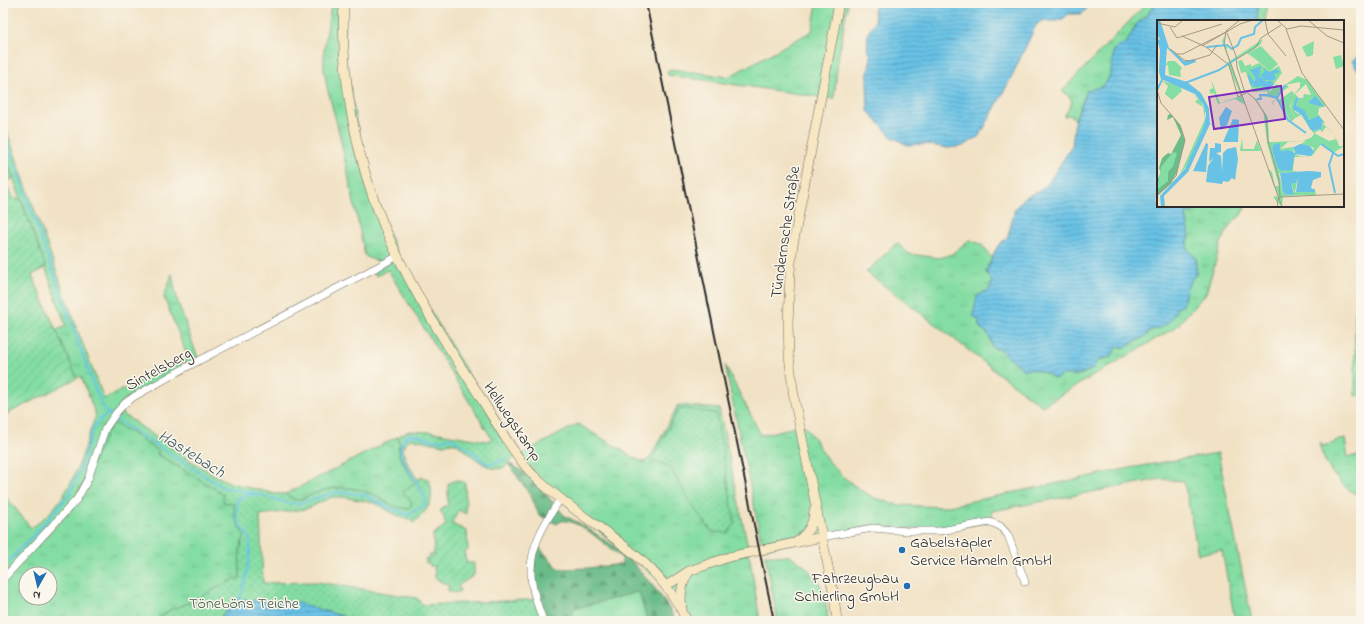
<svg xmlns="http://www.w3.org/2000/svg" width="1364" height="624" font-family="'Indie Flower',sans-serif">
<defs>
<pattern id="grass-tufts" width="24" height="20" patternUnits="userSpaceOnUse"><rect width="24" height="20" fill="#84dda3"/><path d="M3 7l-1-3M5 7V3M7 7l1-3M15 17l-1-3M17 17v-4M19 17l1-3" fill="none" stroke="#72be8c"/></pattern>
<pattern id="forest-firs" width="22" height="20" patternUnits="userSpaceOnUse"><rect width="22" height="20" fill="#6bbc89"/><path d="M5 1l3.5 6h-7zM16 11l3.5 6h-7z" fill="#589970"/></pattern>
<pattern id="park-dots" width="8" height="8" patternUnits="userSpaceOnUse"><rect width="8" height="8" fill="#84dda3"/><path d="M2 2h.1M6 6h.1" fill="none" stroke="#72be8c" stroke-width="1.8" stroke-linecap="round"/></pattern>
<pattern id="garden-furrows" width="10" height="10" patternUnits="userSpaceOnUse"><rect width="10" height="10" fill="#84dda3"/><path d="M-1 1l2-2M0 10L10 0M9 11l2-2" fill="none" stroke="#72be8c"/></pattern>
<pattern id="water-rules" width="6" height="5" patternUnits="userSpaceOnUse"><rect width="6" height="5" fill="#68c2e6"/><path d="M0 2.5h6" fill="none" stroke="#569ebb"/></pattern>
</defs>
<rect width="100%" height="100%" fill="#fbf7ec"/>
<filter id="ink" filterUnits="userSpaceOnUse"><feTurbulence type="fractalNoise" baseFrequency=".025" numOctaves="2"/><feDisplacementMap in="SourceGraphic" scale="8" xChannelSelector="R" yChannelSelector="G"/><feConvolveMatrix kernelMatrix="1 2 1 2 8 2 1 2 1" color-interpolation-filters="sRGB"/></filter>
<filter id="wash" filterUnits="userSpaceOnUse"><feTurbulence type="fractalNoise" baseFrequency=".012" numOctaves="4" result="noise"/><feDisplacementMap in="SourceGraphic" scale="16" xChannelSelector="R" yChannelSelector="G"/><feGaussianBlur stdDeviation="0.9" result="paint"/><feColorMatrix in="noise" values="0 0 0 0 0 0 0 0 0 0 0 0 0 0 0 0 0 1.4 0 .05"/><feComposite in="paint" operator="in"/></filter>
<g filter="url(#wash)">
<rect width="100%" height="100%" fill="#f1e2c5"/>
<g fill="url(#grass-tufts)" stroke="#588467" fill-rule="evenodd">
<polygon points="817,3 848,3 838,59 834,99 668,75 667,71 671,69 728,77 812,31"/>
<path d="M 1147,3 L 1156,3 L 1146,16 L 1136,25 L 1127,42 L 1113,50 C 1113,61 1112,80 1102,86 C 1099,88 1092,89 1087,90 L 1075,120 L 1072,116 L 1068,115 L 1064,117 L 1072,102 L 1070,97 L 1062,91 Z"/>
<polygon points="1261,3 1268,3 1265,21 1257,21 1258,7"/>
<path d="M 331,6 L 344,6 L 345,58 L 365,173 L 398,256 C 382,262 381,264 365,256 L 339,132 L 327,87 L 324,70 L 324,50 Z"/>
<path d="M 3,121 L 77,329 L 104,399 L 173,364 L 188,358 L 164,297 L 172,274 L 177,300 L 198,358 L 189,364 L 182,361 L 181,369 L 122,401 L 86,478 L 75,498 L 3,576 L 3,493 L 31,528 C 62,507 74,480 86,445 C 89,435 91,426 96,416 L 81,376 L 77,378 L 55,331 L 66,326 L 3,149 Z"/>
<path d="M 1217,206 L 1246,206 L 1241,215 L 1230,225 L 1221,243 L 1206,293 L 1176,327 L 1042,406 C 982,363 926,315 866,272 L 897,243 L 909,254 L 939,258 L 952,254 L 969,240 L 981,244 L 992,258 L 986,272 L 992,281 C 989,297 978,312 979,327 C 988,332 991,337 992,347 L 1003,351 C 1009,361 1016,360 1023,370 L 1031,369 L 1049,374 L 1078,375 L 1092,369 L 1097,361 L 1105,358 L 1111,357 L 1117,347 L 1127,347 L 1135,341 L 1143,338 L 1177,307 L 1183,305 L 1187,287 L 1196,273 L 1196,258 L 1188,250 L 1187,242 L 1190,237 L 1186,214 L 1205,208 Z"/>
<polygon points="1355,304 1361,304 1361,395 1355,396"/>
<polygon points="725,365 761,435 804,425 814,438 826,458 842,476 860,490 875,498 898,505 944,507 1130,468 1218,453 1252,621 1235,621 1222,550 1198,554 1184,481 1160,479 992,511 990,522 940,530 873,527 821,537 763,549"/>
<polygon points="678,405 719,409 749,552 729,557 666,586 560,499 518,456 578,424 640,461 645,462 651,456"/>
<path d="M 113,423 L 132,433 L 159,451 L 157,454 L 223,494 L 224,497 L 235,504 C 234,519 238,524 245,537 C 237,547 240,565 240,578 L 200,597 L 201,598 L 170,610 L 155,621 L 3,621 L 3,584 L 31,552 L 72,509 L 106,434 ZM 26,574 L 50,574 L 50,598 L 26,598 Z"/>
<path d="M 397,437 L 400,443 L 398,448 L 415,483 L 411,502 L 412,505 L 409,508 C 394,511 381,497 367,492 C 359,489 352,488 343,488 C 333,487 320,491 311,495 C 306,497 302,500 297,500 C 292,499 289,497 286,494 Z"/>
<path d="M 1345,439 L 1348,457 L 1361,455 L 1361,497 C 1339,486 1325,467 1319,444 L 1321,443 L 1321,446 L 1335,443 L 1335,441 Z"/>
<polygon points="749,553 760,621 687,621 667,586 689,571"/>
<polygon points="765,555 791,556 805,566 820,584 826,602 828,621 778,621"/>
</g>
<path fill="url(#forest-firs)" stroke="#4b745a" d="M 508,463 L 527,473 L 565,516 L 581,524 L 611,544 L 629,558 L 657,591 L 669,608 L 676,621 L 647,621 L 639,592 L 575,609 L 571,621 L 549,621 L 543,600 L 536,599 L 532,583 L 536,544 L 559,569 L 588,568 L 622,564 L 622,558 C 608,547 583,523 566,521 C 562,520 560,522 557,524 L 539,515 L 531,496 Z"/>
<g fill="url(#park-dots)" stroke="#588467">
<path d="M 398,256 L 517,456 C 512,459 507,466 502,468 C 487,473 467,450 455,443 L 450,443 L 444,445 L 413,439 C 391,443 412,470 418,480 L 421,477 L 428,479 C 437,498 428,511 413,523 L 412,520 L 400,517 L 375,503 L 343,497 L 332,497 L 306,509 L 260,515 L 263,583 L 318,582 L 417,598 L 421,603 L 425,605 L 543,599 L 549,621 L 155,621 L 170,610 L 200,599 L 200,597 L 236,578 L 237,580 L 240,578 C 240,565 237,547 245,537 C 238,524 234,519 234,504 L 223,502 L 223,494 L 157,454 L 159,451 L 132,433 L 113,423 L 120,412 L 194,463 L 218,477 L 231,483 L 276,494 L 286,494 C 289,497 292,499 297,500 C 302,500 306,497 311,495 C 320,491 333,487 343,488 C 352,488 359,489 367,492 C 381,497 394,511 409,508 L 412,505 L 411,502 L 403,492 L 415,483 L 399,456 L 400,443 L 397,437 L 409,431 L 433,432 L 486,441 L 492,439 L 388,270 L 376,276 L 374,272 Z"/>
<polygon points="679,408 716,413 735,524 728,533 712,532 691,504 669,466 651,461"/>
</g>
<g fill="url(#garden-furrows)" stroke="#588467">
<polygon points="3,149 13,178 5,183 15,200 20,197 46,267 32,275 77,378 3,416"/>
<path d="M 456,480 L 465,483 L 466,514 L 458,510 L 452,524 L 467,531 L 468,550 L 465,552 L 465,557 L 467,563 L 474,563 L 474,575 L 458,586 L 460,591 C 457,593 451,593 447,591 L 449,586 L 435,578 L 434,566 L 430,566 L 429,563 L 426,563 L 425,559 L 429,559 L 429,555 L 434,555 L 433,534 L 446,525 L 444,520 L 445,519 L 441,513 L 441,509 L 443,509 L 444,506 L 448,506 L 448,484 Z"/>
</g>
<polygon fill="#84dda3" stroke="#588467" points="639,592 647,621 571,621 574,609"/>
<g fill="url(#water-rules)" stroke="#4a7688">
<path d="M 877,3 L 1091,3 L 1082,14 L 1068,14 C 1066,17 1063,19 1060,20 C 1049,24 1044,15 1035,27 L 1010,80 L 983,130 L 978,137 L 963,146 L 947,148 L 926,144 L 907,145 L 892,137 L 868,111 L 867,79 L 871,56 L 867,48 L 868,33 L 875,21 L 874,10 Z"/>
<path d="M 1156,3 L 1261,3 L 1258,7 L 1257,21 L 1158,21 L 1158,206 L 1217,206 L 1205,208 L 1186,214 L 1190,237 L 1187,242 L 1188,250 L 1196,258 L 1196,273 L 1187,287 L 1183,305 L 1177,308 C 1173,320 1164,329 1151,330 L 1143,338 L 1135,341 L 1127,347 L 1117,347 L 1111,357 L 1105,358 L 1097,361 L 1093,369 L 1078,375 L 1062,375 L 1054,379 C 1046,371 1034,368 1023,370 C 1016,360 1009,361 1003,351 L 992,347 C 991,337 988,332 979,327 L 979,320 L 973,316 L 977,296 L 990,289 L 992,281 L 986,272 L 997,247 L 1008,236 L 1015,209 L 1025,197 L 1040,191 L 1049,182 L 1072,146 L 1075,120 L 1087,90 C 1092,89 1099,88 1102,86 C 1112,80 1113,61 1113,50 L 1127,42 L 1136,25 L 1146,16 Z"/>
<polygon points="1361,53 1361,74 1352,61"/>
<polygon points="235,599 298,603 359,621 218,621"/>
</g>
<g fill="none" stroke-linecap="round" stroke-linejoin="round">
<g stroke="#68c2e6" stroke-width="2">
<polyline points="3,131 92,381 104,410 112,416"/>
<path d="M 115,419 L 222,487 L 261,495 L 288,503 L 298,504 L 332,493 L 343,492 L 365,495 L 390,508 L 409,515 L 422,507 L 426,502 C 422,485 407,472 402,456 C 399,450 402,436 410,435 C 418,433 426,439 434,440 C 440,441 446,439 452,438 L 473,452 L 485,463 L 491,464 L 498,462 L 506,459"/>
<polyline points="3,567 46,522 70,493 82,465 91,434 97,422 109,413"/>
<path d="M 239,599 C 245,586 253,552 249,538 C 248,535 245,531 242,528 C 235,519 236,510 238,499 L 253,494"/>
</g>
</g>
</g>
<g filter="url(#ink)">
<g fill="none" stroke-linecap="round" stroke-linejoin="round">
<g stroke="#706b61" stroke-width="8">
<g id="street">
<polyline points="822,537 873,528 907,531 940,531 990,522 1000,526 1008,535 1025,582"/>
<polyline points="3,579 77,499 88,479 105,429 116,413 125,403 135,396 185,368 398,256"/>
<path d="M 543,621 C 538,606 531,589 531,573 C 530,546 546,521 560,499"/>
</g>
</g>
<g stroke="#706b61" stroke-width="10">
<g id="secondary">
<path d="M 344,3 C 340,76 356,159 384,226 C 408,283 441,336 474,387 C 484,403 493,418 503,434 C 512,448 521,463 534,476 C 586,527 654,549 687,621"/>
<path d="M 797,542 C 808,532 813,526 814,511"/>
<polyline points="666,586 689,571 729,557 822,537"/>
<path d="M 682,609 C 680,595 681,584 689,572"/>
<polyline points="837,621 834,596 794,398 789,355 788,325 790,272 793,245 839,3"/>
</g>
</g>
<use href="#street" stroke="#fff" stroke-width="7"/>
<use href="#secondary" stroke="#f7e8c3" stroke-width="9"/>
<polyline stroke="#2b2b2b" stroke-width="2" points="646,3 774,621"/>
</g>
</g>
<g fill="#1f6fb2" stroke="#fbf7ec" stroke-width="1.5">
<circle cx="902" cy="550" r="4"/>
<circle cx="907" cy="586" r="4"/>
</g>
<g text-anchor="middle" stroke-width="3" stroke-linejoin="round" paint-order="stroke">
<g font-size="16" fill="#2b2b2b" stroke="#fbf7ec">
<text transform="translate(784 232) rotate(-82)" y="6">Tündernsche Straße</text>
<text transform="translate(158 368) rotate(-29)" y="6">Sintelsberg</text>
<text transform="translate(514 421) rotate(56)" y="6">Hellwegskamp</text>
</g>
<g font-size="16" fill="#2b2b2b" stroke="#fbf7ec" text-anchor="start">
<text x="910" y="547">Gabelstapler<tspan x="910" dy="18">Service Hameln GmbH</tspan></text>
<text x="899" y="583" text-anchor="end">Fahrzeugbau<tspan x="899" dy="18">Schierling GmbH</tspan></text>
</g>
<g font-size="16" fill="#415849" stroke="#fbf7ec">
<text x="244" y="608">Töneböns Teiche</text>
</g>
<g font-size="17" font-style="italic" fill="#3d5863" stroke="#fbf7ec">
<text transform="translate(192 453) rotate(32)" y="6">Hastebach</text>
</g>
</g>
<g transform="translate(1157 20)">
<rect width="187" height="187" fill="#f1e2c5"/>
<path d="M 68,15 L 67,24 L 71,28 L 69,29 L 73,41 L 106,19 L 103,25 L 91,33 L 95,38 L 90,33 L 74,42 L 88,85 L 78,79 L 61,84 L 57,73 L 54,74 L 52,70 L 56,68 L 54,59 L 63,83 L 84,76 L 70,43 L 72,41 L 65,21 ZM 11,41 L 18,41 L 25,48 L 23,51 L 24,57 L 12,55 L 11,45 L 8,46 ZM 141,56 L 150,60 L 169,86 L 162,88 L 161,94 L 168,103 L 166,104 L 177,113 L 182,126 L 187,126 L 176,133 L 164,124 L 155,136 L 137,137 L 136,151 L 142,152 L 138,172 L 157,172 L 155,169 L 158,169 L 159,175 L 126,176 L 125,187 L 116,177 L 120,176 L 122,179 L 111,149 L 115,152 L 118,166 L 122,166 L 110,123 L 106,89 L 111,98 L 112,122 L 146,121 L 155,117 L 157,114 L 144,95 L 138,98 L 134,88 L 135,77 L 143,67 L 143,62 L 132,64 L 130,65 L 132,67 L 121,74 L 120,78 L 131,100 L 120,79 L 116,82 L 117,86 L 115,82 L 120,78 L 112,73 L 119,64 L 125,67 ZM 149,64 L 154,75 L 147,74 L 146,78 L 142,78 L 138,74 ZM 139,77 L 142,78 L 139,85 L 148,92 L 152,100 L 163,98 L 166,103 L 164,109 L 156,111 L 146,96 L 138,92 ZM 169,107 L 177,113 L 179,119 L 172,121 L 157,113 L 163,110 L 165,112 ZM 149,121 L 137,128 L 145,125 L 153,126 L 157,128 L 155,134 L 146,137 L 137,134 L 135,149 L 124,151 L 120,147 L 115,130 L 116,125 L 123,128 L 123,131 L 131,130 L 135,133 L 139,130 L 135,129 L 136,127 L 123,129 L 131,122 ZM 141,152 L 139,163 L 134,164 L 137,172 L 130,175 L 126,172 L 122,153 ZM 5,61 L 23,66 L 25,71 L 15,80 L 8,74 L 11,66 ZM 29,68 L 44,81 L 48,91 L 48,100 L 47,106 L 31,143 L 22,157 L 48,99 L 46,87 L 38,82 L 41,79 ZM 85,118 L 86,129 L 97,129 L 100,120 L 104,131 L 83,131 Z" fill="#84dda3" fill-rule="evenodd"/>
<path d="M 14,94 L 23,105 L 28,121 L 20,152 L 14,163 L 22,157 L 0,176 L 0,160 L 4,153 L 2,148 L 5,138 L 11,133 L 14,134 L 24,115 L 16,97 L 10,100 L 11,95 Z" fill="#6bbc89"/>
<path d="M 102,43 L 113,51 L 122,46 L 125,53 L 112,71 L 119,78 L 103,76 L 104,79 L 100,80 L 106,89 L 98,79 L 104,79 L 103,75 L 111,74 L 110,71 L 96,72 L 89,53 L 93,47 ZM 16,132 L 20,133 L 16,146 L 11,152 L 11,161 L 0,170 L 4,147 Z" fill="#84dda3"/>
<path d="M 104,26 L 121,44 L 113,51 L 91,33 ZM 184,35 L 187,46 L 179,49 L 176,37 ZM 135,71 L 137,73 L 133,87 L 138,98 L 134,102 L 122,80 Z" fill="#84dda3"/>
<path d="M 157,21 L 156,35 L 150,37 L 145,27 ZM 85,40 L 88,46 L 94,44 L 94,46 L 93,51 L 84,53 L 81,41 Z" fill="#84dda3"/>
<path d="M 1,0 L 3,0 L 12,28 L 27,41 L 38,39 L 39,42 L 28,46 L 10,28 L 8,55 L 30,62 L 44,73 L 52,88 L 53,103 L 57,106 L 53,104 L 31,152 L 7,176 L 8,187 L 4,187 L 3,176 L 28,149 L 47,106 L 49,94 L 46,84 L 38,74 L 4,59 L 2,52 L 3,30 L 0,19 L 3,20 L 0,13 ZM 104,46 L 102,58 L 104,56 L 109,62 L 113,60 L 117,64 L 112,70 L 104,69 L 107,66 L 96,67 L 96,63 L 94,66 L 92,61 L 91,53 L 97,62 L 99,58 L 93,50 ZM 106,48 L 112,52 L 120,49 L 123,52 L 117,54 L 119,59 L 116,60 L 108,60 L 104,55 L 108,51 ZM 158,76 L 162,80 L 167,87 L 151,83 ZM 139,77 L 142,78 L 139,85 L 148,91 L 152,100 L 162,96 L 166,101 L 164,109 L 167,108 L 156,111 L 153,109 L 146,96 L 136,89 ZM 69,87 L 75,91 L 70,105 L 64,110 L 62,98 ZM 76,99 L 82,100 L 81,122 L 66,122 ZM 49,123 L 51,124 L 49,152 L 36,151 ZM 58,123 L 64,124 L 64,132 L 59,133 L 64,136 L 65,151 L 66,133 L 70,129 L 79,127 L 81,139 L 78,160 L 75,158 L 71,162 L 66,161 L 65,164 L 49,162 L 51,146 L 57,137 L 52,142 L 53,128 L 58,128 ZM 123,123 L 123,131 L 131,130 L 138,133 L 138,130 L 135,128 L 143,124 L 153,126 L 157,132 L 153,136 L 138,134 L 135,150 L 124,151 L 120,147 L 115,130 L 116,125 ZM 152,151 L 164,152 L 164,157 L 156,160 L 154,168 L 158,170 L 157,172 L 139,172 L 141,158 L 139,163 L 134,164 L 137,174 L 130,175 L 126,172 L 123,153 Z" fill="#68c2e6"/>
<path fill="none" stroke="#68c2e6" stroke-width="2" d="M 171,0 L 184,0M 50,27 L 70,25 L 75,29 L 81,25 L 84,18 L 97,14 L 98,7 L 106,0M 28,63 L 62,50 L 79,39M 0,70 L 6,58M 120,78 L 128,65M 100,79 L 104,79 L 103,75 L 110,75 L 120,78 L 131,100 L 149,113M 164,124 L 181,136 L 187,134M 176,133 L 172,145 L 178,173"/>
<path fill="none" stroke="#a29987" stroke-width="1" d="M 83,0 L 69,11 L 67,25 L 125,187M 108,0 L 111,14 L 129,36M 120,0 L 130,9 L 144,6 L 187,10M 151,0 L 170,16 L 187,23M 0,3 L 18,7 L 26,0M 13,7 L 20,18 L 65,4M 129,9 L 145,53 L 187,110M 70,13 L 79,36 L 80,47 L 87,70 L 98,79 L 109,96 L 111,120 L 122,160 L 123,178 L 120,180 L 121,187M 25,16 L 49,27 L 72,45 L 81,77 L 89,73M 45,26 L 83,4 L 96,0M 13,29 L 20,34 L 26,34 L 71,11M 0,30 L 0,48M 18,33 L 27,40 L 33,41 L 53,35 L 60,25M 80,39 L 99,27 L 104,18 L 124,5M 0,70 L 4,83 L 23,105 L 28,120 L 19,156 L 0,176M 123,177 L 187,174"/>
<path fill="#7b2cbf" fill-opacity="0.15" stroke="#7b2cbf" stroke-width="2" d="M 124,66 L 128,99 L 57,109 L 52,77 Z"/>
<rect width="187" height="187" fill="none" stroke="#2b2b2b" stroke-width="2"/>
</g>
<rect width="1364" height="624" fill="none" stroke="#fbf7ec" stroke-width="16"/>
<g transform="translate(38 586) rotate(188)"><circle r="19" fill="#fbf7ec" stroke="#a8a59f"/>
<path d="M0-3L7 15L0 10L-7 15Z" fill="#1f6fb2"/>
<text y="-6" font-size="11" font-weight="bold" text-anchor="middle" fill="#2b2b2b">N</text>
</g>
</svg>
